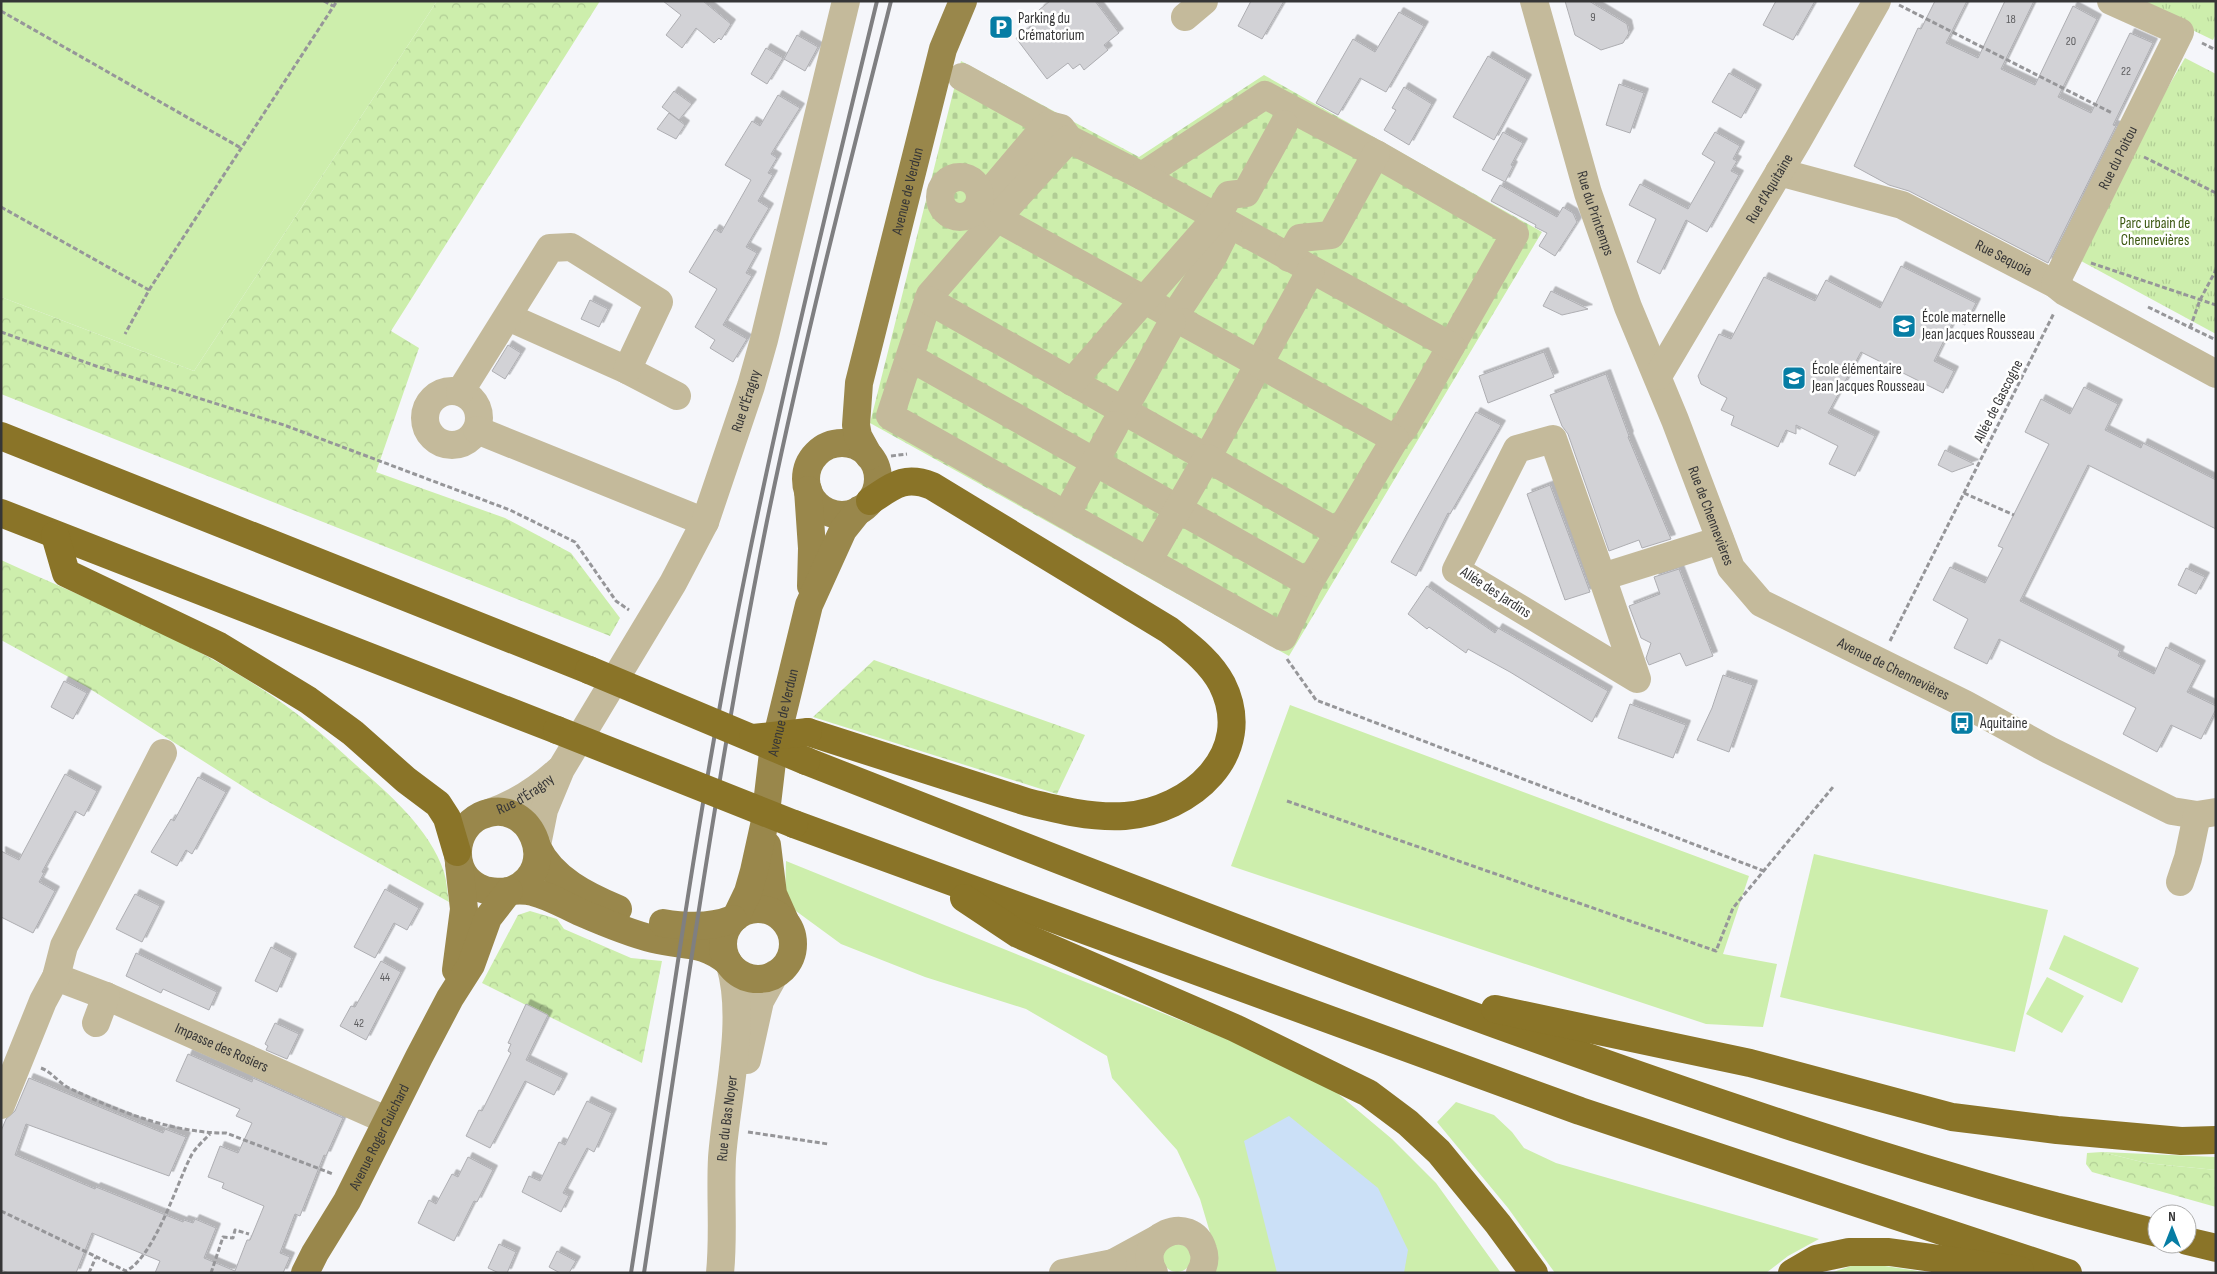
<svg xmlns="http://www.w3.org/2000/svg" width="2217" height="1274" font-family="'Sofia Sans Condensed',sans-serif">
<defs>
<pattern id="forest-crowns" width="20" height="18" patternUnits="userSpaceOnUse" patternTransform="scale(1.25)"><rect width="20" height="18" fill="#cdeeac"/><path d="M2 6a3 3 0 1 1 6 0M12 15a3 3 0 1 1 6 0" fill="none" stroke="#b1cd95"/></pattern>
<pattern id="cemetery-stones" width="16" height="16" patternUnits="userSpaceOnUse" patternTransform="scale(1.25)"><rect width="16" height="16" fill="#cdeeac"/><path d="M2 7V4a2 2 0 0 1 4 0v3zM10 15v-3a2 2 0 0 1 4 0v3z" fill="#b1cd95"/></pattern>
<pattern id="park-tufts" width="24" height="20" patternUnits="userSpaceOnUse" patternTransform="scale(1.25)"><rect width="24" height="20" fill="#cdeeac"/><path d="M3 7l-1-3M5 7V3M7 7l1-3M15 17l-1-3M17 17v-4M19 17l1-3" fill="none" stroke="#b1cd95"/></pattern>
<filter id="shadow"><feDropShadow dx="4.5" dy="-4.5" stdDeviation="0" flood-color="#0004"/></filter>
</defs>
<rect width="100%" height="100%" fill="#f5f6fa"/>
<g fill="#cdeeac">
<polygon points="1,1 437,1 194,371 1,297"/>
<polygon points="1290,705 1749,876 1723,954 1777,964 1763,1027 1706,1024 1231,866"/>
<polygon points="1814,854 2048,910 2015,1052 1780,997"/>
<polygon points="786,861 1249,1048 1336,1092 1392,1139 1436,1183 1501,1273 1216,1273 1216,1246 1211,1236 1200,1199 1177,1150 1112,1078 1107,1056 1026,1009 925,977 841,944 785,903"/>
<polygon points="2064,935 2139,968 2122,1003 2049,969"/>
<polygon points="2047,977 2084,996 2062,1033 2026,1014"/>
<polygon points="1456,1102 1494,1115 1512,1132 1524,1148 1556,1163 1819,1239 1788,1256 1766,1273 1555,1273 1508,1208 1437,1122"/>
<polygon points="2102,1152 2216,1157 2216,1170 2146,1163"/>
<circle cx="1177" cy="1258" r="14"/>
<polygon points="1854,1265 1885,1266 1932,1273 1830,1273"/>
</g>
<g fill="url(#forest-crowns)">
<polygon points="437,1 600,1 391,331 419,348 376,472 505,518 571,553 620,618 610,636 1,394 1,297 194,371"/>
<path d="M 1,560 C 100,605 205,645 293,711 C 315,727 336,747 356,765 C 389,794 430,829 444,872 C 447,882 447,892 449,902 L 258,796 L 87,687 L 1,640 Z"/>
<polygon points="874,660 1085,735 1057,794 813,717"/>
<polygon points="530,911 557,919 564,929 631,958 662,961 642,1063 482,983 518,915"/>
<polygon points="2102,1152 2146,1163 2216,1170 2216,1207 2092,1172 2086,1164 2087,1153"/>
</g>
<polygon fill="url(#cemetery-stones)" points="961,61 1139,157 1264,75 1542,232 1289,656 870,423"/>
<g fill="url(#park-tufts)">
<polygon points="2132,1 2216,1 2216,34 2213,40"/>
<polygon points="2185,58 2216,74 2216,334 2070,255"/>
</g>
<polygon fill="#cbe0f7" points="1289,1116 1378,1188 1408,1250 1404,1273 1277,1273 1244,1141"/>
<g fill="#d2d2d6" stroke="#aeaeb2" filter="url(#shadow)">
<polygon points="663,1 703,1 731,24 721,40 719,38 714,43 696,28 682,48 666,35 681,15"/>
<polygon points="1050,1 1095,1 1119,33 1104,45 1108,50 1084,70 1080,64 1073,69 1068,63 1047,79 1016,38 1043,17 1039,10"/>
<polygon points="1251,1 1284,1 1262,39 1238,26"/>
<polygon points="1565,1 1589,1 1627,24 1629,33 1623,43 1601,50 1575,35"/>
<polygon points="1776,1 1815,1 1793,40 1763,25"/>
<polygon points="1935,1 1967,1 1946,43 1978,58 2005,1 2034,1 2001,69 2035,85 2073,6 2097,19 2058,97 2091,113 2130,33 2153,43 2113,125 2116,126 2048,263 1909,191 1889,185 1854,166 1918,28 1921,29"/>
<polygon points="1399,12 1424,26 1386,92 1360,78 1338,115 1316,103 1353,39 1375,52"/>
<polygon points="797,35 818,47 805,71 784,59"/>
<polygon points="766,48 783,58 767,84 751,74"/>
<polygon points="1488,56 1527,79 1494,140 1453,117"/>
<polygon points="1729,73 1757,89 1741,118 1712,102"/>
<polygon points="1619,84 1644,93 1630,133 1606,125"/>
<polygon points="1404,87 1432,104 1409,145 1384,130 1396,110 1392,108"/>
<polygon points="674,91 692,104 679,120 662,107"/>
<polygon points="778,95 800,108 771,154 777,158 768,173 773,175 758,201 769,208 746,247 757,253 746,273 752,276 723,325 747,339 733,362 710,348 715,340 695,327 717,289 689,272 715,229 721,233 751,180 725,165 752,121 760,126"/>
<polygon points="669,113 685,125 676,139 657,129"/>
<polygon points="1503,132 1523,143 1511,165 1513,166 1505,182 1482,170"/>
<polygon points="1715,132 1740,146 1733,159 1737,161 1731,171 1739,175 1707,232 1686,220 1660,274 1637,262 1656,219 1629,205 1640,184 1688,209 1715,162 1702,154"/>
<polygon points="1500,185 1557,217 1563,207 1573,213 1577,222 1555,256 1539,246 1547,233 1535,227 1536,225 1491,201"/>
<polygon points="1901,266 1976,303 1965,325 1954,320 1934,361 1954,371 1943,393 1861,352 1828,413 1875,436 1855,476 1829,464 1838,446 1796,425 1796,434 1786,430 1778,447 1731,425 1734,416 1721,410 1727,398 1701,384 1698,376 1719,334 1731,339 1764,277 1815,301 1826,280 1880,308"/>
<polygon points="1551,291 1588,309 1562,315 1543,306"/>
<polygon points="590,300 608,309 599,327 581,319"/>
<polygon points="508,345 521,353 505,379 492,371"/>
<polygon points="1544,352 1554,377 1488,403 1479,376"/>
<polygon points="1606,374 1629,436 1628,437 1671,539 1642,548 1639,540 1609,551 1568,434 1562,426 1550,395"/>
<polygon points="2084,387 2118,404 2105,430 2141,448 2143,443 2216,480 2216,529 2088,465 2020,601 2120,651 2118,656 2154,674 2166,647 2201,665 2187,692 2216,706 2216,709 2201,739 2171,725 2157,752 2123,734 2136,708 1999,639 1987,664 1954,648 1968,619 1933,600 1950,567 1985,583 2003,548 1998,546 2049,444 2025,432 2041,399 2070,414"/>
<polygon points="1476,412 1501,425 1450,514 1448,513 1416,576 1391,562"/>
<polygon points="1945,450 1974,464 1952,472 1938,465"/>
<polygon points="1550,485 1590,592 1565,600 1527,494"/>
<polygon points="2186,568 2205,577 2196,594 2178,585"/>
<polygon points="1679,569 1713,656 1686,666 1680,653 1649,665 1646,658 1651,643 1641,638 1629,606 1660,594 1654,577"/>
<polygon points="1427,586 1495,633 1498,628 1608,691 1592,722 1510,672 1468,649 1466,653 1429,627 1427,629 1408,614"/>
<polygon points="1723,675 1753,685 1729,752 1697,740 1712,708"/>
<polygon points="64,681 87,693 73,719 51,707"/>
<polygon points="1630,704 1686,725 1673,758 1618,738"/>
<polygon points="65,774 97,791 84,816 75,811 42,872 44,873 39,882 55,891 33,933 1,917 1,851 19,860"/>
<polygon points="198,777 226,792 192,854 186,850 177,866 151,852 171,819 174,821"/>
<polygon points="385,889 419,908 407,930 394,923 375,958 354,947"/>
<polygon points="135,894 160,906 142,942 116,929"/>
<polygon points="271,947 292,958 277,992 255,981"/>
<polygon points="136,953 217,992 209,1010 163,989 161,993 126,976"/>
<polygon points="381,961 401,972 366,1040 340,1026 351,1006 355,1007"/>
<polygon points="526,1004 548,1015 526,1060 563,1078 554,1095 525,1081 490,1148 466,1136 479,1110 482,1111 511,1053 508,1051 511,1044 508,1043"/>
<polygon points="275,1023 299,1034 287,1059 266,1050 268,1046 265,1044"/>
<polygon points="188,1054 252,1082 253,1078 343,1118 326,1156 324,1155 300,1216 295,1214 280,1253 290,1257 283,1273 155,1273 160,1261 92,1233 76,1273 9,1273 1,1270 1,1131 6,1119 15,1111 29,1078 163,1133 165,1129 186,1137 169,1176 26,1124 15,1155 95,1189 96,1187 183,1222 184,1220 193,1223 195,1219 216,1228 204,1258 235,1271 247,1240 250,1240 264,1206 222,1188 224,1183 208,1177 220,1146 238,1153 252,1123 236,1116 240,1109 176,1081"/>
<polygon points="587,1101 612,1113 594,1152 587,1148 563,1193 569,1196 561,1212 522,1192 529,1176 540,1181 559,1142 565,1145"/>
<polygon points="468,1157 493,1170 477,1202 474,1201 454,1241 418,1223 429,1200 436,1204 452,1174 458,1177"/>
<polygon points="499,1244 516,1252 507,1273 499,1273 488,1268"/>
<polygon points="557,1251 576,1261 569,1273 560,1273 549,1267"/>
</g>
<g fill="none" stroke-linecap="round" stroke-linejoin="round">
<g stroke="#969699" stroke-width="3" stroke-dasharray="5 2.5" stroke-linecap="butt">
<polyline points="324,1 333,6"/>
<polyline points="1899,5 2112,113"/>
<polyline points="1,11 241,148"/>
<polyline points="2202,43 2216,50"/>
<polyline points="2144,157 2216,193"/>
<polyline points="1,207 149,290 125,334"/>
<polyline points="2091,263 2216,305"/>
<polyline points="149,290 337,1"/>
<polyline points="2148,307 2216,340"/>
<polyline points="2190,328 2200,300 2216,270"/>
<polyline points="1,332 96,366 284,425 510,510 575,542 616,601 629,610"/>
<polyline points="891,456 907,454"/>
<polyline points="1964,493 2014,515"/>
<polyline points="1890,641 2054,313"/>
<polyline points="1287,659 1316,700 1764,871"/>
<polyline points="1287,801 1716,951 1733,908 1833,787"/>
<path d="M 41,1068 C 52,1072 59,1083 69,1088 C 118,1111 171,1133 226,1133 L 333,1174"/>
<polyline points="748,1132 828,1144"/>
<path d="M 1,1211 L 126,1271 C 154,1257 176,1186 190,1158 C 194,1149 203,1141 210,1134"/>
<polyline points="89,1273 96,1257"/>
<polyline points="211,1273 223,1237 233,1238 235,1230 249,1234"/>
</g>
<g stroke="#c4ba9b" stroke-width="28">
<path id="s1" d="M 1534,1 L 1588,193 L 1628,307 L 1675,420 L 1731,568 L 1761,603 L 1965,704 L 2049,750 L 2172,811 L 2197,815 L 2216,812"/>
<polyline points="1185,17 1204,1"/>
<polyline points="962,77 1049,125"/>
<polygon points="1265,95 1376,154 1515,234 1406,425 1395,439 1309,583 1283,637 890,416 930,295 997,218 981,197 993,188 1043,129 1049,125 1061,128 1069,139 1142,176"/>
<polyline points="1069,139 997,218 1170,314"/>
<path id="s2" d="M 1779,172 L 1902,205 L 2055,284 L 2065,292 L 2216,374"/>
<polyline points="1142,176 1451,346"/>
<circle cx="960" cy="197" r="20"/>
<polyline points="1289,258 1300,238 1331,235 1376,154"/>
<path id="s3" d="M 2055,284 L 2180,32 L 2111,1"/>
<polyline points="928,300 1207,458 1311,270"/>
<polyline points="1179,309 1213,257 1229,225"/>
<polyline points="508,317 627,370 677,396"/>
<polyline points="1183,322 1395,439"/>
<polyline points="911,358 1309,583"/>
<path id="s4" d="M 1658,376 L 1798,140 L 1877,1"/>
<polyline points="1072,382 1216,218 1229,195 1246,193 1284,124"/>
<circle cx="452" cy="418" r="27"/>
<polyline points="460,392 550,248 571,247 659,302 627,370"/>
<polyline points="1123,411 1172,323"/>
<polyline points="477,430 705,522"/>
<polyline points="1066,515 1115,425"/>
<polyline points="1148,561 1207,458 1339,533"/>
<polyline points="1602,577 1637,679 1456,570 1517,449 1553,439 1602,577 1720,540"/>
<path id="s5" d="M 486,814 C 514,805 536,791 558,771"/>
<path id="s6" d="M 537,845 L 544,810 L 561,769 L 673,583 L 705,522 L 751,386 L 764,340 L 846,1"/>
<polyline points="2180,882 2188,858 2197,815"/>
<path id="s7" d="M 56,977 L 106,996 L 386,1120"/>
<polyline points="96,1023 106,996"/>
<polyline points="747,1060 760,1001 775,974"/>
<polyline points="1,1105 43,1001 56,977 64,946 163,753"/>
<polyline points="1153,1271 1113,1263 1157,1239"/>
<path id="s8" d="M 720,1273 C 724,1235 720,1196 722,1158 C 726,1100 747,1021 730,965"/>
<polyline points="1063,1273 1113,1263"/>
<path d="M 1154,1273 C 1133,1236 1192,1212 1203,1250 C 1206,1258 1204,1266 1200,1273"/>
</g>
<g stroke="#99874b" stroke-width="28">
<circle cx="842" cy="479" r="36"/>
<path id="s9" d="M 869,456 L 858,436 L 856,425 L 859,383 L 943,49 L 963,1"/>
<polyline points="808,490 812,548 811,586"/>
<polyline points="767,845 773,894 785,921"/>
<path d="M 537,847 C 552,879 587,896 618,909"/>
<path d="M 512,890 C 563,869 529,793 480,816 C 452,830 450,872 478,887 C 496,897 514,887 533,892 C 550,896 566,906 582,913 C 605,923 629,933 653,939 C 684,947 701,940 728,962"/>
<circle cx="758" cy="944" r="35"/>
<path id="s10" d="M 736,917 L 748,892 L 754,871 L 765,821 L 773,753 L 809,605 L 843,530 L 859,510"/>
<path d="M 663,923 C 687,927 711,928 733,919"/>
<polyline points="456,970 464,909 459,864"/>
<path id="s11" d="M 305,1273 L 315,1253 L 347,1201 L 419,1057 L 450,998 L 471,965 L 488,918 L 509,891"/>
</g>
<g stroke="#8a7428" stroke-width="28">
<polyline points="1,436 589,670"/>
<polyline points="1,513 557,730"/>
<polyline points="55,535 66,573 219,646 308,700 353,733 406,780 438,804 447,818 457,852"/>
<path d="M 808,732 L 1027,802 C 1059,810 1091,818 1125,816 C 1190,811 1257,754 1222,684 C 1210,661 1189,646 1169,630 L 932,486 C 904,475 893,486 870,501"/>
<path d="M 806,761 C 1025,847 1244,933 1465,1013 C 1692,1096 1922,1174 2157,1233"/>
<polyline points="794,824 1580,1111 2068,1273"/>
<polyline points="964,898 1018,934 1235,1028 1368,1093 1408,1123 1439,1152 1498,1224 1534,1273"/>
<polyline points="1495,1009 1750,1063 1952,1117 2057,1130 2181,1141 2216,1140"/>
<polyline points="2187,1241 2216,1248"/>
<polyline points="1792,1273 1816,1259 1849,1252 1889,1252 2020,1270"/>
</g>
<g stroke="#7f7f81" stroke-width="4">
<path d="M 631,1273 C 664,1061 692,847 733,636 C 774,423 826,212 877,1"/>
<path d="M 644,1273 C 682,1022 717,770 767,521 C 803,346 847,174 891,1"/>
</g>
<g stroke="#8a7428" stroke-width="28">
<polyline points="589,670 806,761"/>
<polyline points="557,730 794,824"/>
<polyline points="753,738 808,732"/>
</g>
</g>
<defs>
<g id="parking-square" transform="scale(1.25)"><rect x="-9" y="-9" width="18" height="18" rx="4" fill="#067da4" stroke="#fff"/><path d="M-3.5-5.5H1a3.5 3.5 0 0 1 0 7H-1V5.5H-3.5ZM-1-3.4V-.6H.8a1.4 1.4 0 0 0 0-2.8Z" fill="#fff"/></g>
<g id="school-square" transform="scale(1.25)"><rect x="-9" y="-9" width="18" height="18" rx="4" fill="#067da4" stroke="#fff"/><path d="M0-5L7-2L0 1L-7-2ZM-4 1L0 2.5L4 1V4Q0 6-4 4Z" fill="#fff"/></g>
<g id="bus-square" transform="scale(1.25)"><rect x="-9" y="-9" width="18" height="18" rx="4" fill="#067da4" stroke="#fff"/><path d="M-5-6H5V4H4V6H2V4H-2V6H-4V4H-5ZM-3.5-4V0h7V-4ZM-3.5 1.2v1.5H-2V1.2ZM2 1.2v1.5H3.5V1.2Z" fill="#fff"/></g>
</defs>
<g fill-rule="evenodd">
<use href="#parking-square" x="1001" y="27"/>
<use href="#school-square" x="1904" y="326"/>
<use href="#school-square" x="1794" y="378"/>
<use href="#bus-square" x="1962" y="723"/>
</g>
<g text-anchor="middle" stroke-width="5" stroke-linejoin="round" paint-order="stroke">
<g font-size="12" fill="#5d5d5f">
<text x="1593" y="21">9</text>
<text x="2011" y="23">18</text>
<text x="2071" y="45">20</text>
<text x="2126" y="75">22</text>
<text x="385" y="981">44</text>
<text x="359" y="1027">42</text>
</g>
<g font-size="15" fill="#363637" stroke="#fff" text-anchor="start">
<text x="1018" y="23">Parking du<tspan x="1018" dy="17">Crématorium</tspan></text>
<text x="1922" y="322">École maternelle<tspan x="1922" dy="17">Jean Jacques Rousseau</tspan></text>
<text x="1812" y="374">École élémentaire<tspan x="1812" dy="17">Jean Jacques Rousseau</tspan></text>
<text x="1980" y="728">Aquitaine</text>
</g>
<g font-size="15" fill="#363637" stroke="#fff">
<text dy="5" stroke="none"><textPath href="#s3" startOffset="141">Rue du Poitou</textPath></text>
<text dy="5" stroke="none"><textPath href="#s4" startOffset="218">Rue d'Aquitaine</textPath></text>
<text dy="5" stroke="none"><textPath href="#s9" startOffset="274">Avenue de Verdun</textPath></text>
<text dy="5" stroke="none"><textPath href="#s1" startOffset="221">Rue du Printemps</textPath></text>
<text dy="5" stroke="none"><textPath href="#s2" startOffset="242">Rue Sequoia</textPath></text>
<text dy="5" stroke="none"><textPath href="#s6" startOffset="494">Rue d'Éragny</textPath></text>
<text transform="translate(1998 401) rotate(-63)" y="5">Allée de Gascogne</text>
<text dy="5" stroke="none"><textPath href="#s1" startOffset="545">Rue de Chennevières</textPath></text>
<text transform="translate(1496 592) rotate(33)" y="5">Allée des Jardins</text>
<text dy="5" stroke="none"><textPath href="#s1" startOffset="795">Avenue de Chennevières</textPath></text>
<text dy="5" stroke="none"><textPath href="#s10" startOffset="211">Avenue de Verdun</textPath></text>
<text dy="5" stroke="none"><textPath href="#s5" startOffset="44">Rue d'Éragny</textPath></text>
<text dy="5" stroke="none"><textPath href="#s7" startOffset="180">Impasse des Rosiers</textPath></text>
<text dy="5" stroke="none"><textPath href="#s8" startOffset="155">Rue du Bas Noyer</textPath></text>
<text dy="5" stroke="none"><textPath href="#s11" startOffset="155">Avenue Roger Guichard</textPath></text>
</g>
<g font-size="15" fill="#3b5710" stroke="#fff">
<text x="2155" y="228">Parc urbain de<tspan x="2155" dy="17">Chennevières</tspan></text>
</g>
</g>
<rect width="2217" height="1274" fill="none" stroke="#363637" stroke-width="5"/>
<g transform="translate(2172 1229)"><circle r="24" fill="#ffffff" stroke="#afafaf"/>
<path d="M0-4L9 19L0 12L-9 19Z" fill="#067da4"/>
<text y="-8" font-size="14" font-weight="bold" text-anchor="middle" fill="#363637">N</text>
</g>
</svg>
